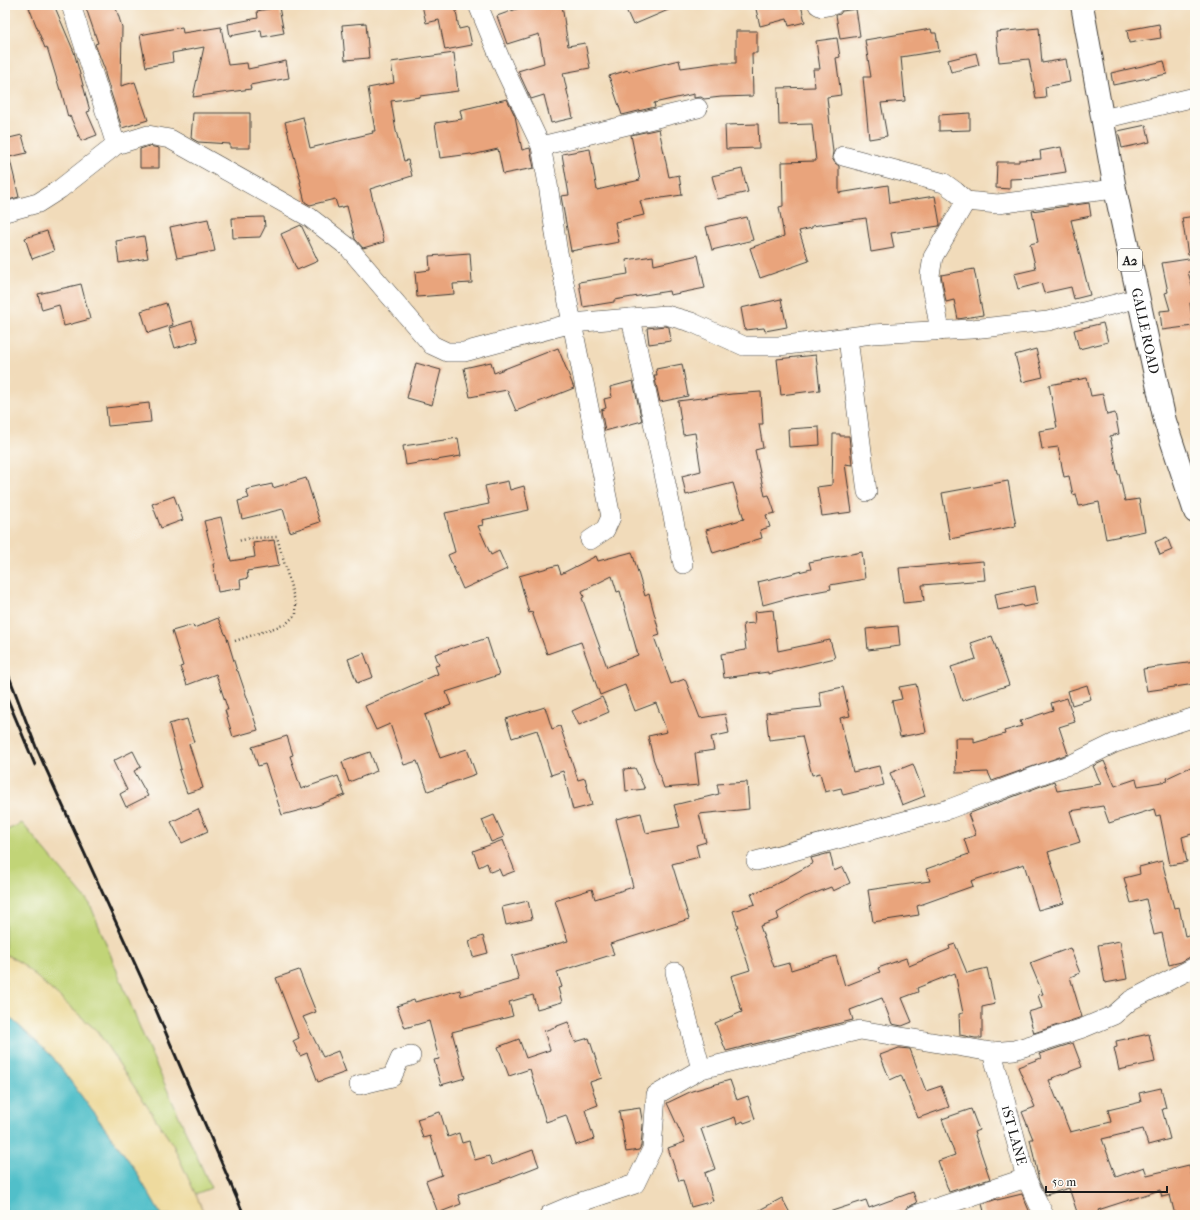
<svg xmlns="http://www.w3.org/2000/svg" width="1200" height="1220" font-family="'IM FELL French Canon',serif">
<rect width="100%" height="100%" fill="#fdfcf7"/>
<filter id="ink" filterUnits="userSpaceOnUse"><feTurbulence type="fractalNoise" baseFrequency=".025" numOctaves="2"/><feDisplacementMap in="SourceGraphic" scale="8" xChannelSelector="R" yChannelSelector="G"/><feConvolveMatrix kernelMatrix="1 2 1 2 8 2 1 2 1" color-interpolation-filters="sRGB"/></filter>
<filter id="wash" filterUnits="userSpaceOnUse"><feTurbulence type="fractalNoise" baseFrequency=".012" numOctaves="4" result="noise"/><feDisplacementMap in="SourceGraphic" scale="16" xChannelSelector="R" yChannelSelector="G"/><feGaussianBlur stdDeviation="0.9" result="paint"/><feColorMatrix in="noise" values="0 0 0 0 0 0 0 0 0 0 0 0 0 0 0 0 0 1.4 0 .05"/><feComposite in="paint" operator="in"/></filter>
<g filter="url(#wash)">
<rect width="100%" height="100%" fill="#f1dbba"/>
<polygon fill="#c1d477" stroke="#6e784a" points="22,823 90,904 145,1040 211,1188 195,1194 173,1145 97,1031 21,963 5,954 5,831"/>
<polygon fill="#eeda9e" stroke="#857b5d" points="5,954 21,963 97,1031 173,1145 205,1215 161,1215 132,1165 52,1056 5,1013"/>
<polygon fill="#51bfc9" stroke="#366e72" points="5,1013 52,1056 132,1165 161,1215 5,1215"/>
<g id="blocks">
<g fill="#e9a47b" fill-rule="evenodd">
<polygon points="28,5 54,5 74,52 90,111 87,112 97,135 81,141 70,116 68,117 61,90 60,90 47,47 45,48"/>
<polygon points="85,5 115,5 122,27 121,86 135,82 148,120 122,128 105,74 105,70 95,44 98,43"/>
<polygon points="422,5 455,5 459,29 468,27 472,45 445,50 439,20 426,23"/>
<polygon points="528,5 562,5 568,46 585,43 590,68 563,73 573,118 551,123 544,95 531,99 518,71 544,63 539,34 507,44 497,16"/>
<polygon points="624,5 680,5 633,25"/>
<polygon points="755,5 801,5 805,22 789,26 787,19 760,26"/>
<polygon points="279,7 284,33 262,37 261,30 230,36 228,24 258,18 257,11"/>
<polygon points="856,9 860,36 840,39 836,15 840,14 842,11"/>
<polygon points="366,23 369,58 345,60 342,25"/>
<polygon points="1159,24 1161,38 1129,43 1127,30"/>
<polygon points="182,27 183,33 221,27 228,65 247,63 248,69 286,61 289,78 250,85 251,89 193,97 204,47 172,53 173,62 146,67 140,35"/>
<polygon points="1039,28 1042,63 1066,59 1070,82 1045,87 1046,98 1036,99 1029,59 999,62 996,32"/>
<polygon points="931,29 932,33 936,33 939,51 901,57 905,101 881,103 887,136 869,139 863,77 871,77 865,40"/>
<polygon points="736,31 757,31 757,53 752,53 753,96 721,97 704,99 701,97 694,98 694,94 654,103 655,107 622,115 609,76 628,70 629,72 679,60 681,68 717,63 736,63"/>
<polygon points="837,38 840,57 836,58 841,95 827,97 833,152 832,158 835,163 839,166 839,193 888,185 890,203 935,196 940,224 939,226 891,233 894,248 871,252 866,218 812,226 812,228 799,231 809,261 760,278 750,248 784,236 779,207 783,206 782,162 816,161 812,124 779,125 778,88 815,87 813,69 820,69 816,41"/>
<polygon points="454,53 458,91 420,96 420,97 391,101 396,131 404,161 408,160 412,176 370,189 384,242 363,248 355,239 347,206 338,208 335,199 310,205 305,202 300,182 301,182 285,122 303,117 310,148 373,133 372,131 375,131 368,88 394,83 391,62"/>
<polygon points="976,53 979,65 951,72 948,60"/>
<polygon points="1164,61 1167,74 1113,85 1111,73"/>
<polygon points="507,99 515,116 522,150 530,148 534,168 503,174 498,149 472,155 471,154 440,158 435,123 462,119 460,110"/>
<polygon points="193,113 250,113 250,148 230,148 230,144 198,142 191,138"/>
<polygon points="970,113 970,130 939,131 939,115"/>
<polygon points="758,124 759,148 726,149 725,125"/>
<polygon points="1146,125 1150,142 1122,148 1118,131"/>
<polygon points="659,129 669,177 679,175 682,195 640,201 644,215 615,222 619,242 571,251 561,196 569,195 562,154 590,149 597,190 640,180 631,135"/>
<polygon points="22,135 27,153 5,158 5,139"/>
<polygon points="149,146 159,148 159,168 140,168 140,149"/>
<polygon points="1061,147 1066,172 1033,177 1034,178 1010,179 1010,189 996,188 997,162 1019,162 1019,160 1041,159 1040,151"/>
<polygon points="5,160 10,160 19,197 5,201"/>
<polygon points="742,169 748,192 718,199 712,176"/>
<polygon points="1089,203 1091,216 1071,220 1090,295 1074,299 1071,287 1044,293 1041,283 1018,289 1014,274 1036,269 1030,244 1038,242 1032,211"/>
<polygon points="1195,216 1195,254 1188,255 1182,218"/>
<polygon points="264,217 265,227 260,237 233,238 232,218"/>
<polygon points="747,217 753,240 712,250 706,227"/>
<polygon points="208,219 215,251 177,258 170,227"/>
<polygon points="301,225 318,261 297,270 281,234"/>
<polygon points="47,231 54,251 32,259 25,238"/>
<polygon points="144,236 148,258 119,263 116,241"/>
<polygon points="470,253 472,283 453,284 454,294 417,297 415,272 430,270 429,256"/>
<polygon points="698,255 705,288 670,295 669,291 614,300 614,302 583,307 579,282 628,274 626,260 653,256 654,265"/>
<polygon points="1195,258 1195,270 1188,272 1195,295 1195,301 1190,303 1193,326 1162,330 1160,311 1170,310 1165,293 1168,292 1162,263"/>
<polygon points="974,269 983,315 958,319 954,300 946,302 941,275"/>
<polygon points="81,284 90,319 64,326 59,305 42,310 38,294"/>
<polygon points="781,299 787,327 765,331 764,328 745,330 741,308"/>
<polygon points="166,303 173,325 148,333 141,311"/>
<polygon points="192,321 198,341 175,348 169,328"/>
<polygon points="1103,323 1108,342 1079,349 1074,330"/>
<polygon points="665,326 669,327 671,341 649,344 647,328"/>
<polygon points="558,348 574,388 516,411 507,390 470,397 464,368 491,362 494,373"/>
<polygon points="1036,349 1043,377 1022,382 1015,355"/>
<polygon points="816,355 820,390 781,395 777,359"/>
<polygon points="416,363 441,370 432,405 407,398"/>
<polygon points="682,364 688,396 660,402 654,375 657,375 656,369"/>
<polygon points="1087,378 1091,396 1103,394 1107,415 1115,413 1119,434 1110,436 1118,474 1119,474 1125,501 1139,499 1145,531 1106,539 1099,502 1079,506 1076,494 1073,495 1069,476 1064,477 1058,447 1042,449 1039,431 1057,428 1049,385"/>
<polygon points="633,381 642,421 605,431 601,410 606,408 604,399 612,397 610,387"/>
<polygon points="761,392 763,424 759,424 763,448 755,450 765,496 769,495 775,513 766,515 770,527 760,530 762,538 713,553 706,530 744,519 733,483 686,495 682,476 701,471 695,433 683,435 678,401 732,394"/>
<polygon points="149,403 151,422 108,426 106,408"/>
<polygon points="819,427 820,445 789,447 788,429"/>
<polygon points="833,434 840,434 840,436 849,436 852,465 845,464 852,512 822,516 817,487 832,485"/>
<polygon points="458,438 461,456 406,465 403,446"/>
<polygon points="306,478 320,522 290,532 283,509 242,519 238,501 249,498 246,490 272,484 273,488"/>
<polygon points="508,481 510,490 524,486 529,510 482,520 483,525 478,526 491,555 499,551 507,569 463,589 448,555 455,552 445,513 489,504 485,486"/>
<polygon points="1008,481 1016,526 950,539 942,493"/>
<polygon points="174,496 183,520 161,528 152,504"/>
<polygon points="221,517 231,561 255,557 253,543 274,540 279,566 247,571 248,578 240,580 241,588 218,592 213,564 215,564 204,521"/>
<polygon points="1167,537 1172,550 1160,555 1155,542"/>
<path d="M 632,552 L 645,596 L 649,594 L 660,635 L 654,637 L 671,684 L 685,679 L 700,718 L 725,714 L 729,733 L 711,737 L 714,750 L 695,753 L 699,785 L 664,788 L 653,758 L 648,736 L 667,732 L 656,703 L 635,711 L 625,685 L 600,695 L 581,642 L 547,654 L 532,612 L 529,613 L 519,576 L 558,565 L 561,574 L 596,556 L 598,561 ZM 612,576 L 617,592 L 620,591 L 638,655 L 607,667 L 582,598 L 584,597 L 582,591 Z"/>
<polygon points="862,552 865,579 830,585 831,589 799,595 763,605 758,582 811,569 809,562"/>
<polygon points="983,561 985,580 922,585 924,601 903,603 899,568"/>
<polygon points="1035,586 1038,604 1023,607 1022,605 998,610 995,594"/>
<polygon points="773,610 778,651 830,640 835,658 768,674 768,672 724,678 721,654 746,650 743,624 755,623 754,612"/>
<polygon points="218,618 227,638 237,671 238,671 258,730 233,737 225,710 228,710 216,674 187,685 180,667 183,666 172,631 193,625 194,628"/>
<polygon points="898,626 900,646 868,650 866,629"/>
<polygon points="992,636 1009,685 962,701 951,667 976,659 971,643"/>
<polygon points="487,638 499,675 446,692 451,705 425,715 440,758 467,749 476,774 428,791 417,761 404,765 390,724 376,730 365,706 438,674 435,666 439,665 435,654 462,645 463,646"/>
<polygon points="364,653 373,677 357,683 348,659"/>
<polygon points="1195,662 1195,684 1147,691 1143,669"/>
<polygon points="916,684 926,732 900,737 892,701 902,699 899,687"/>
<polygon points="1087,685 1091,699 1072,705 1068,691"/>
<polygon points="843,687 850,716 840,718 853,772 879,766 884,785 843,795 841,788 825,792 820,773 812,775 802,736 769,740 766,713 822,707 819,692"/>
<polygon points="602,697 609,712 579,725 572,711"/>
<polygon points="1067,698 1075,722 1059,727 1068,754 992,781 988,772 956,773 955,738 974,738 974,743 1005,734 1004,731 1022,726 1020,721 1053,710 1051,703"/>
<polygon points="545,707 552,729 560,726 578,780 585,778 592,805 573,810 563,771 551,775 537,730 512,738 506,719"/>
<polygon points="187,719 194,742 189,744 203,788 187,793 179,770 181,769 169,724"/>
<polygon points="287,736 293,755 290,756 301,789 338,776 345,795 316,806 282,815 265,764 258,766 252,747"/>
<polygon points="133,751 141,767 134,771 148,796 126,807 120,794 127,790 113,761"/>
<polygon points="370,752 377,771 349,782 342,762"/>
<polygon points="1104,761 1115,786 1136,779 1138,786 1168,781 1167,778 1195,765 1195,833 1182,837 1187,862 1170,865 1160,815 1156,816 1154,809 1109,823 1103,806 1070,811 1080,842 1048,852 1064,903 1038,910 1024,864 971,881 973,886 917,906 919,915 873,922 868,890 930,881 926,869 969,854 964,839 976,835 968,814 1054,781 1057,791 1101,784 1093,766"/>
<polygon points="913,764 925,796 902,805 890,773"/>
<polygon points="635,768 645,789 626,791 624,769"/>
<polygon points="747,782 749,809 699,814 706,842 696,845 699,857 672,864 689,919 610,944 614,954 557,972 562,987 558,988 562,1002 537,1009 533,995 509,1002 513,1016 452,1032 465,1078 441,1085 434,1060 439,1059 429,1021 405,1028 397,1006 414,1000 415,1002 460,990 461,996 519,980 512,956 568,941 555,901 592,889 595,899 633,887 616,819 641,813 646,833 680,827 674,805 719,794 717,784"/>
<polygon points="198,809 208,831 182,843 171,822"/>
<polygon points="494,815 504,837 491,842 482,820"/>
<polygon points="503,840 515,871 502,876 499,869 490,872 487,863 479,867 473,851"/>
<polygon points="830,853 834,871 843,867 850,883 833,891 831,887 805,897 777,913 779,919 760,926 774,967 789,963 791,970 836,956 845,986 880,972 878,968 906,958 909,966 950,949 949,946 955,944 967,973 987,968 995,1004 982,1007 982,1038 975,1038 960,1035 959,1014 963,1013 955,973 917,988 918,992 902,998 912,1022 902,1026 892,1024 882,998 850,1010 853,1020 726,1051 715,1023 742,1012 731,976 750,970 736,927 738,927 733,911 755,904 751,894 774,885 813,863 811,858"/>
<polygon points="1162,861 1174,908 1179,907 1185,936 1192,934 1195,950 1195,956 1190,957 1181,962 1169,965 1162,933 1154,935 1146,899 1131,903 1124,878 1140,874 1139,867"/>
<polygon points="528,901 532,919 506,925 502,907"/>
<polygon points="483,936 488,953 473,957 469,941"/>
<polygon points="1120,941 1127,979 1105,983 1098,945"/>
<polygon points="1070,948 1080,973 1070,977 1082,1017 1034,1033 1028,1012 1042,1008 1038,995 1043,994 1030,963"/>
<polygon points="299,970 316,1012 303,1017 323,1057 338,1051 346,1072 318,1082 307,1053 300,1056 293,1041 299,1038 276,978"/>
<polygon points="568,1022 575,1042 589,1038 602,1078 590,1082 598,1105 585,1110 594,1139 576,1145 566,1115 546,1122 530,1069 509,1076 498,1047 519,1039 526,1058 550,1050 544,1031"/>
<polygon points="1149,1034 1155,1062 1119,1070 1114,1048 1117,1047 1116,1041"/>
<polygon points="1073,1043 1082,1067 1052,1078 1053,1079 1049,1080 1070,1132 1111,1122 1108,1110 1141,1102 1139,1093 1161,1088 1166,1108 1162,1109 1170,1139 1148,1145 1143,1129 1102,1139 1116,1177 1144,1167 1147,1175 1189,1165 1195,1189 1195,1215 1175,1215 1170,1195 1162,1197 1160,1190 1098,1210 1100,1215 1078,1215 1069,1188 1046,1195 1039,1181 1030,1139 1033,1139 1022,1112 1035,1107 1018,1067 1041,1058 1039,1054"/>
<polygon points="899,1048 910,1049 926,1091 941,1086 949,1107 918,1118 901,1075 890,1080 880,1055"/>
<polygon points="730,1080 737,1100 748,1096 755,1119 744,1123 743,1121 737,1124 735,1117 701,1129 715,1169 705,1173 713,1201 691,1207 683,1180 679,1181 668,1148 685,1142 667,1103 692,1091"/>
<polygon points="640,1108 643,1125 641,1146 639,1150 626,1152 619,1111"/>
<polygon points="971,1109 979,1130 974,1132 990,1179 949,1192 938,1161 955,1155 942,1119"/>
<polygon points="440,1112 448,1137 459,1133 462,1143 469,1141 475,1160 489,1156 492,1165 533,1150 539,1166 498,1182 458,1195 461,1204 438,1213 426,1181 442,1175 430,1136 423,1138 417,1119"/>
<polygon points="913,1192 917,1203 907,1207 903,1215 829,1215 829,1212 866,1200 869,1208"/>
<polygon points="1022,1194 1031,1215 985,1215 982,1204 997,1199 997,1200"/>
<polygon points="782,1198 791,1215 750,1215"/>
</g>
</g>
</g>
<g filter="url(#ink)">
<use href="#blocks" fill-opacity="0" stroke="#3c3934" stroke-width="1"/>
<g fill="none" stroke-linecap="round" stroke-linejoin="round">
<g stroke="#3c3934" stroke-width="20">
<g id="minor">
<polyline points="71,5 116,145"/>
<polyline points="478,5 504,68 541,146 548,184 557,247 572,323 666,315 691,322 744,346 779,346 872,334 972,329 1048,321 1139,298"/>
<polyline points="818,5 822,7 833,5"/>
<polyline points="1103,119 1195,97"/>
<polyline points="541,146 698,108"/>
<polyline points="843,156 944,183 955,191 966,201 998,204 1065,195 1115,189"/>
<polyline points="5,212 38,203 60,189 116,145 148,135 170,139 309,217 348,247 432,345 447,352 464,352 572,323 611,517 605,530 590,540"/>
<polyline points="631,318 683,564"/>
<polyline points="940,331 930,275 933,257 966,201"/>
<polyline points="848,338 867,492"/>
<polyline points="756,861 949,809 1050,771 1072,764 1115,743 1195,717"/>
<polyline points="675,972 701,1069"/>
<path id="s1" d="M 992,1052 L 1026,1178 L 1044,1215"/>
<polyline points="359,1085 392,1077 400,1059 411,1056"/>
<polyline points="549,1215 575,1204 635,1184 652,1149 656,1095 701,1069 860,1030 992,1052 1014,1050 1037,1043 1083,1028 1114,1015 1131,1000 1195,967"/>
<polyline points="915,1215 1026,1178"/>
</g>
</g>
<g stroke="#3c3934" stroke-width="24">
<g id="highway">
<path id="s2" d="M 1082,5 L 1115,189 L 1165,421 L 1195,512"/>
</g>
</g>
<polyline stroke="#3c3934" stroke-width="2.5" stroke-dasharray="1 3" stroke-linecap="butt" points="235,641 286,624 296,614 296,605 277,537 251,538 238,541"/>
<use href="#minor" stroke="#fff" stroke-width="19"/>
<use href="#highway" stroke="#fff" stroke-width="22"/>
<g stroke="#1c1c1c" stroke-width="3">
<polyline points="5,666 36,747 156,1010 244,1215"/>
<polyline points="5,693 35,765"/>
</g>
</g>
</g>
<g text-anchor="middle" stroke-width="4" stroke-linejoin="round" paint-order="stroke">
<rect fill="#fdfcf7" stroke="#605f5e" stroke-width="1" x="1118" y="249" width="24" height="22" rx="3"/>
<g font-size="13" font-weight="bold" fill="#1c1c1c">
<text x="1130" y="265">A2</text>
</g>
<g font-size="14" fill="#1c1c1c" stroke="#fdfcf7">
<text dy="5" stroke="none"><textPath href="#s2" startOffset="332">GALLE ROAD</textPath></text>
<text dy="5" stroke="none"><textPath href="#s1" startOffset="86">1ST LANE</textPath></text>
</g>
</g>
<rect width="1200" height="1220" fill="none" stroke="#fdfcf7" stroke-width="20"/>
<path d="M1046 1186v6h121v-6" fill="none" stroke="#1c1c1c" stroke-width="2"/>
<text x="1052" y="1186" font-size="12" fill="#1c1c1c" stroke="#fdfcf7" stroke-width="3" paint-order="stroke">50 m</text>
</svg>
